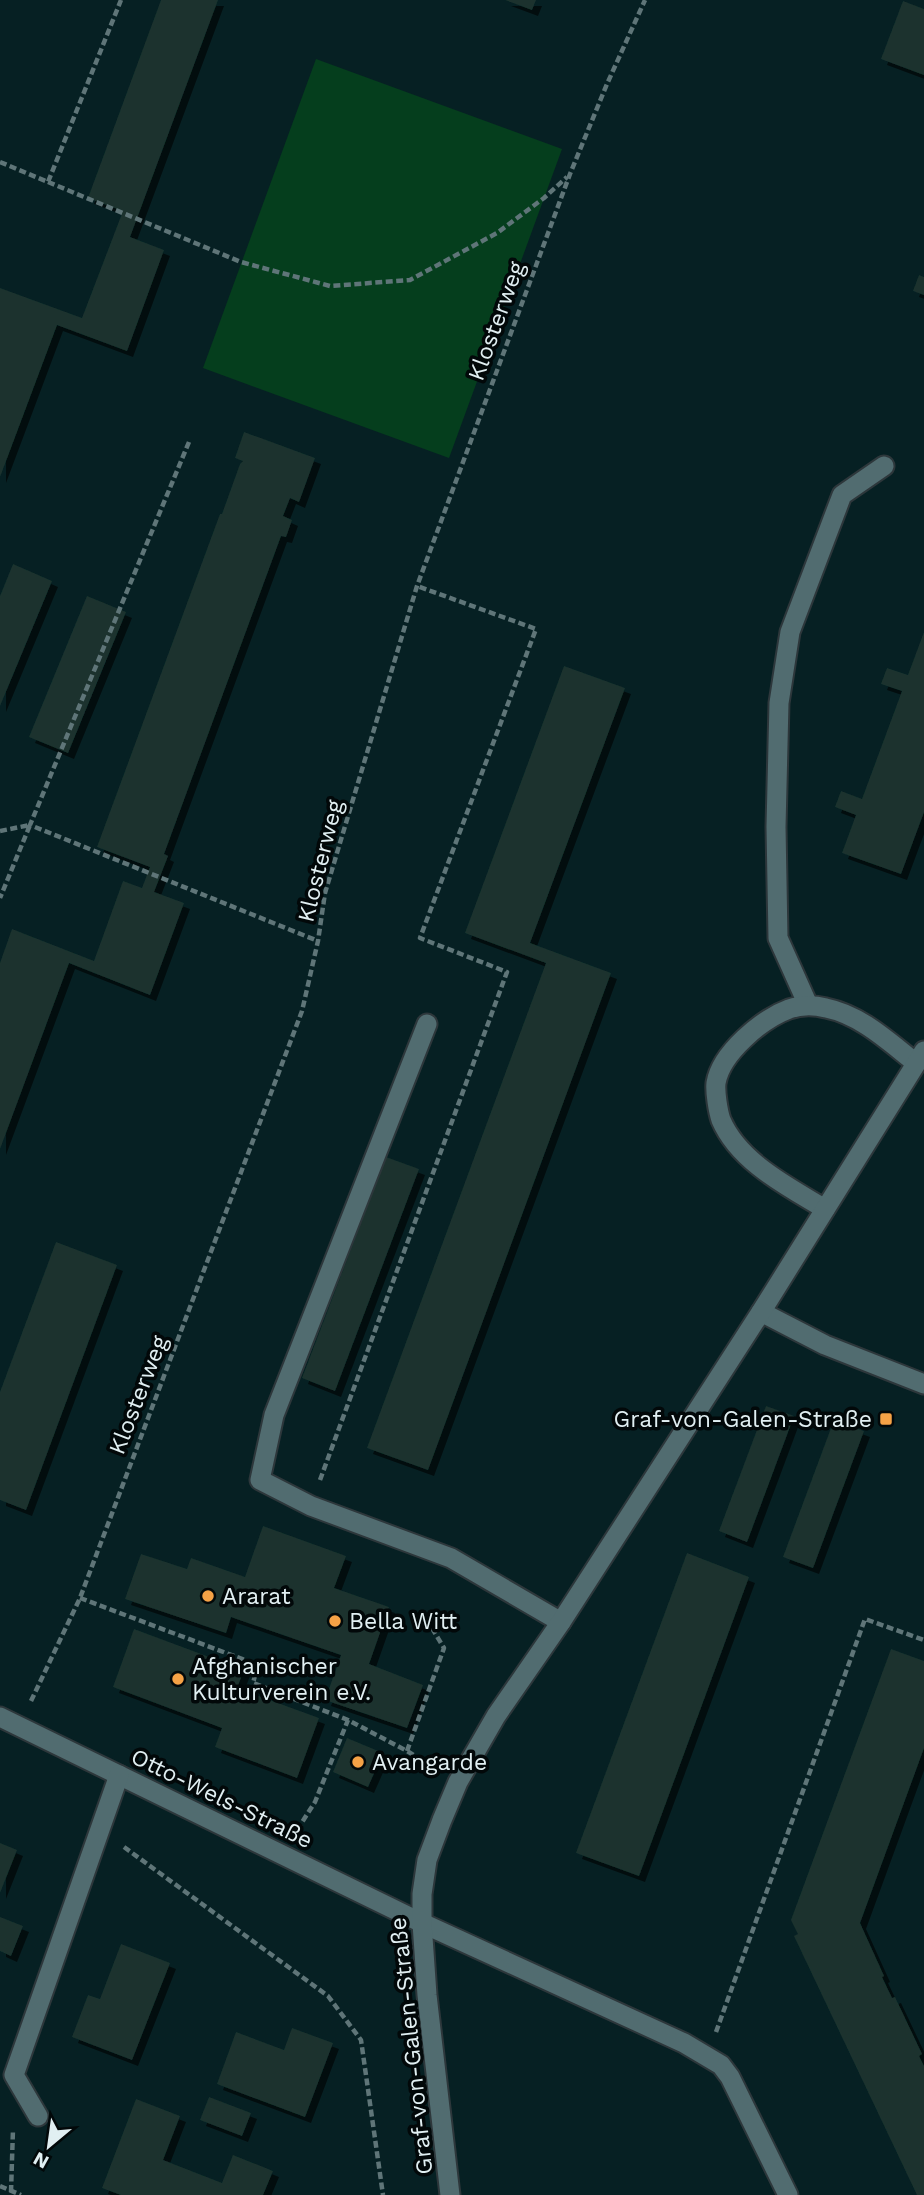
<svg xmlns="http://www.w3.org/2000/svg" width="924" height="2195" font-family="'Work Sans',sans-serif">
<defs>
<filter id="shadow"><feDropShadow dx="6" dy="6" stdDeviation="0" flood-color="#0009"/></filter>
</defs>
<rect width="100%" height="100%" fill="#062023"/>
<polygon fill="#053e1d" points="316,59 562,149 449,458 203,368"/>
<g fill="#1a332e" filter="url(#shadow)">
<polygon points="161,0 218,0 130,237 164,250 127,351 57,325 0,477 0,288 82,318 123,211 88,198"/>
<polygon points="505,0 536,0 532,10"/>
<polygon points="903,1 924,9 924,75 881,59"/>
<polygon points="919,275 924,277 924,295 913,291"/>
<polygon points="244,432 315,458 299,502 290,498 283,516 292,520 286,537 281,536 164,854 168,856 154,892 184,903 150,995 69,963 0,1149 0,963 12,929 94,961 123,881 142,888 150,867 97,847 220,514 222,514 240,464 243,461 235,458"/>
<polygon points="13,564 52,581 0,706 0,596"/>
<polygon points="87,596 126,612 68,753 29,737"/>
<polygon points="924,632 924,812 901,874 842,853 856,815 835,807 841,791 862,799 902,691 881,684 887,668 908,675"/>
<polygon points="564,666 625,688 530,943 611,973 428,1470 367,1448 546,963 465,933"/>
<polygon points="386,1157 419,1169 335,1391 302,1378"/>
<polygon points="56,1242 117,1265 26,1510 0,1500 0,1392"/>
<polygon points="766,1406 794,1416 747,1542 719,1531"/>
<polygon points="834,1420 864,1431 813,1568 783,1557"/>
<polygon points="263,1526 346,1556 334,1588 389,1607 369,1664 423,1685 407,1728 325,1700 341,1655 231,1617 226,1633 125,1599 141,1554 187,1569 191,1558 245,1577"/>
<polygon points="687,1553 749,1577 639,1876 576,1853"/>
<polygon points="134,1629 244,1670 237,1688 319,1718 297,1778 215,1747 222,1728 113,1687"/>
<polygon points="891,1649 924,1661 924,1748 860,1923 884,1976 882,1977 892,1998 895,1997 922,2054 919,2056 924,2066 924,2195 917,2195 794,1936 798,1934 791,1920"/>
<polygon points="347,1738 383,1753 368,1787 333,1772"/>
<polygon points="0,1843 17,1850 0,1893"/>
<polygon points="0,1917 23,1926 11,1956 0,1951"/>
<polygon points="121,1944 170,1963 132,2060 72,2037 88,1995 100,1999"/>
<polygon points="292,2028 333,2043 305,2117 217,2084 236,2032 284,2050"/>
<polygon points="209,2097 251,2113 242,2136 200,2120"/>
<polygon points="136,2099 180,2116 163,2160 222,2183 233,2155 273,2171 263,2195 121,2195 102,2188"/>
</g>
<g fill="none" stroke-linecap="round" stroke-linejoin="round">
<g stroke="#2d373b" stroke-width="23">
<g id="service">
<polyline points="427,1024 274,1415 260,1480 311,1506 451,1558 561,1622"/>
<polyline points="422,1923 684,2043 721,2065 730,2077 788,2195"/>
</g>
</g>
<g stroke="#2d373b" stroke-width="23">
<g id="minor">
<polyline points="808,1005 778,938 776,827 779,703 790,632 842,495 884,466"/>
<path d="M 825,1209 C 787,1186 739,1162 721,1120 C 718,1111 715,1092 716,1083 C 721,1053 762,1019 789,1009 C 801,1005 814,1005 826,1008 C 861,1015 889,1042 916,1063"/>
<polyline points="761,1312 825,1345 924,1384"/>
<polyline points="0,1717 422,1923"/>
<polyline points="38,2116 14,2075 119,1775"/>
<polyline points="450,2195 427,1995 422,1923 422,1894 427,1860 442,1820 458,1782 496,1716 561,1622 761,1312 924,1051"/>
</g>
</g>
<g stroke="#5f7578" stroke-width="4.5" stroke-dasharray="7 3.5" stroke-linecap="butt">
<polyline points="0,162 48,182 121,0"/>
<polyline points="48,182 241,262 330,286 410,280 497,233 544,198 567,177"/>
<polyline points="189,442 30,825 318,941"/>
<polyline points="0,831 30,825 0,898"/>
<polyline points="320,1480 507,972 420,938 536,629 417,586"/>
<polyline points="80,1598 258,1665 253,1683 348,1720 407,1751 433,1767"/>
<polyline points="31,1701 80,1598 302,1011 318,941 325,893 417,586 570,174 607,84 645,0"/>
<polyline points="407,1751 444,1648 429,1623"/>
<polyline points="297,1830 315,1802 348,1720"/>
<polyline points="124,1847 328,1996 361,2040 383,2195"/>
<polyline points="716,2032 865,1619 924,1640"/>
<polyline points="0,2186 21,2195"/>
<polyline points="11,2192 13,2129"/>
</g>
<use href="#service" stroke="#516c70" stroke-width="19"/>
<use href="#minor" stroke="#516c70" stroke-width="19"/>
</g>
<g fill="#f5a246" stroke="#020809" stroke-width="2.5">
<rect x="879" y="1412" width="14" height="14" rx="3.5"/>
<circle cx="208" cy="1596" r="7"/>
<circle cx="335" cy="1621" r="7"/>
<circle cx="178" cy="1679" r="7"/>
<circle cx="358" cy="1762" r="7"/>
</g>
<g text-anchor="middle" stroke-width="7" stroke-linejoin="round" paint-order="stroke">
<g font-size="23" fill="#e1eff2" stroke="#020809">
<text transform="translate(496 321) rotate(-70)" y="8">Klosterweg</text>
<text transform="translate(320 861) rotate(-76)" y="8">Klosterweg</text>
<text transform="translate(138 1395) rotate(-69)" y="8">Klosterweg</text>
<text transform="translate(222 1798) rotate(26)" y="8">Otto-Wels-Straße</text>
<text transform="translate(411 2046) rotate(-96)" y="8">Graf-von-Galen-Straße</text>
</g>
<g font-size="23" fill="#e1eff2" stroke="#020809" text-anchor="start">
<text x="872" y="1427" text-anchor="end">Graf-von-Galen-Straße</text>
<text x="222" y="1604">Ararat</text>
<text x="349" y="1629">Bella Witt</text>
<text x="192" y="1674">Afghanischer<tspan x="192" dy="26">Kulturverein e.V.</tspan></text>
<text x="372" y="1770">Avangarde</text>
</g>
</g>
<g transform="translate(49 2146) rotate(209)" stroke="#020809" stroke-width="5" paint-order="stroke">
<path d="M0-5L12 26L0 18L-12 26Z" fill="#e1eff2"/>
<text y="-10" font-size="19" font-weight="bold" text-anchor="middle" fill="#e1eff2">N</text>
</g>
</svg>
